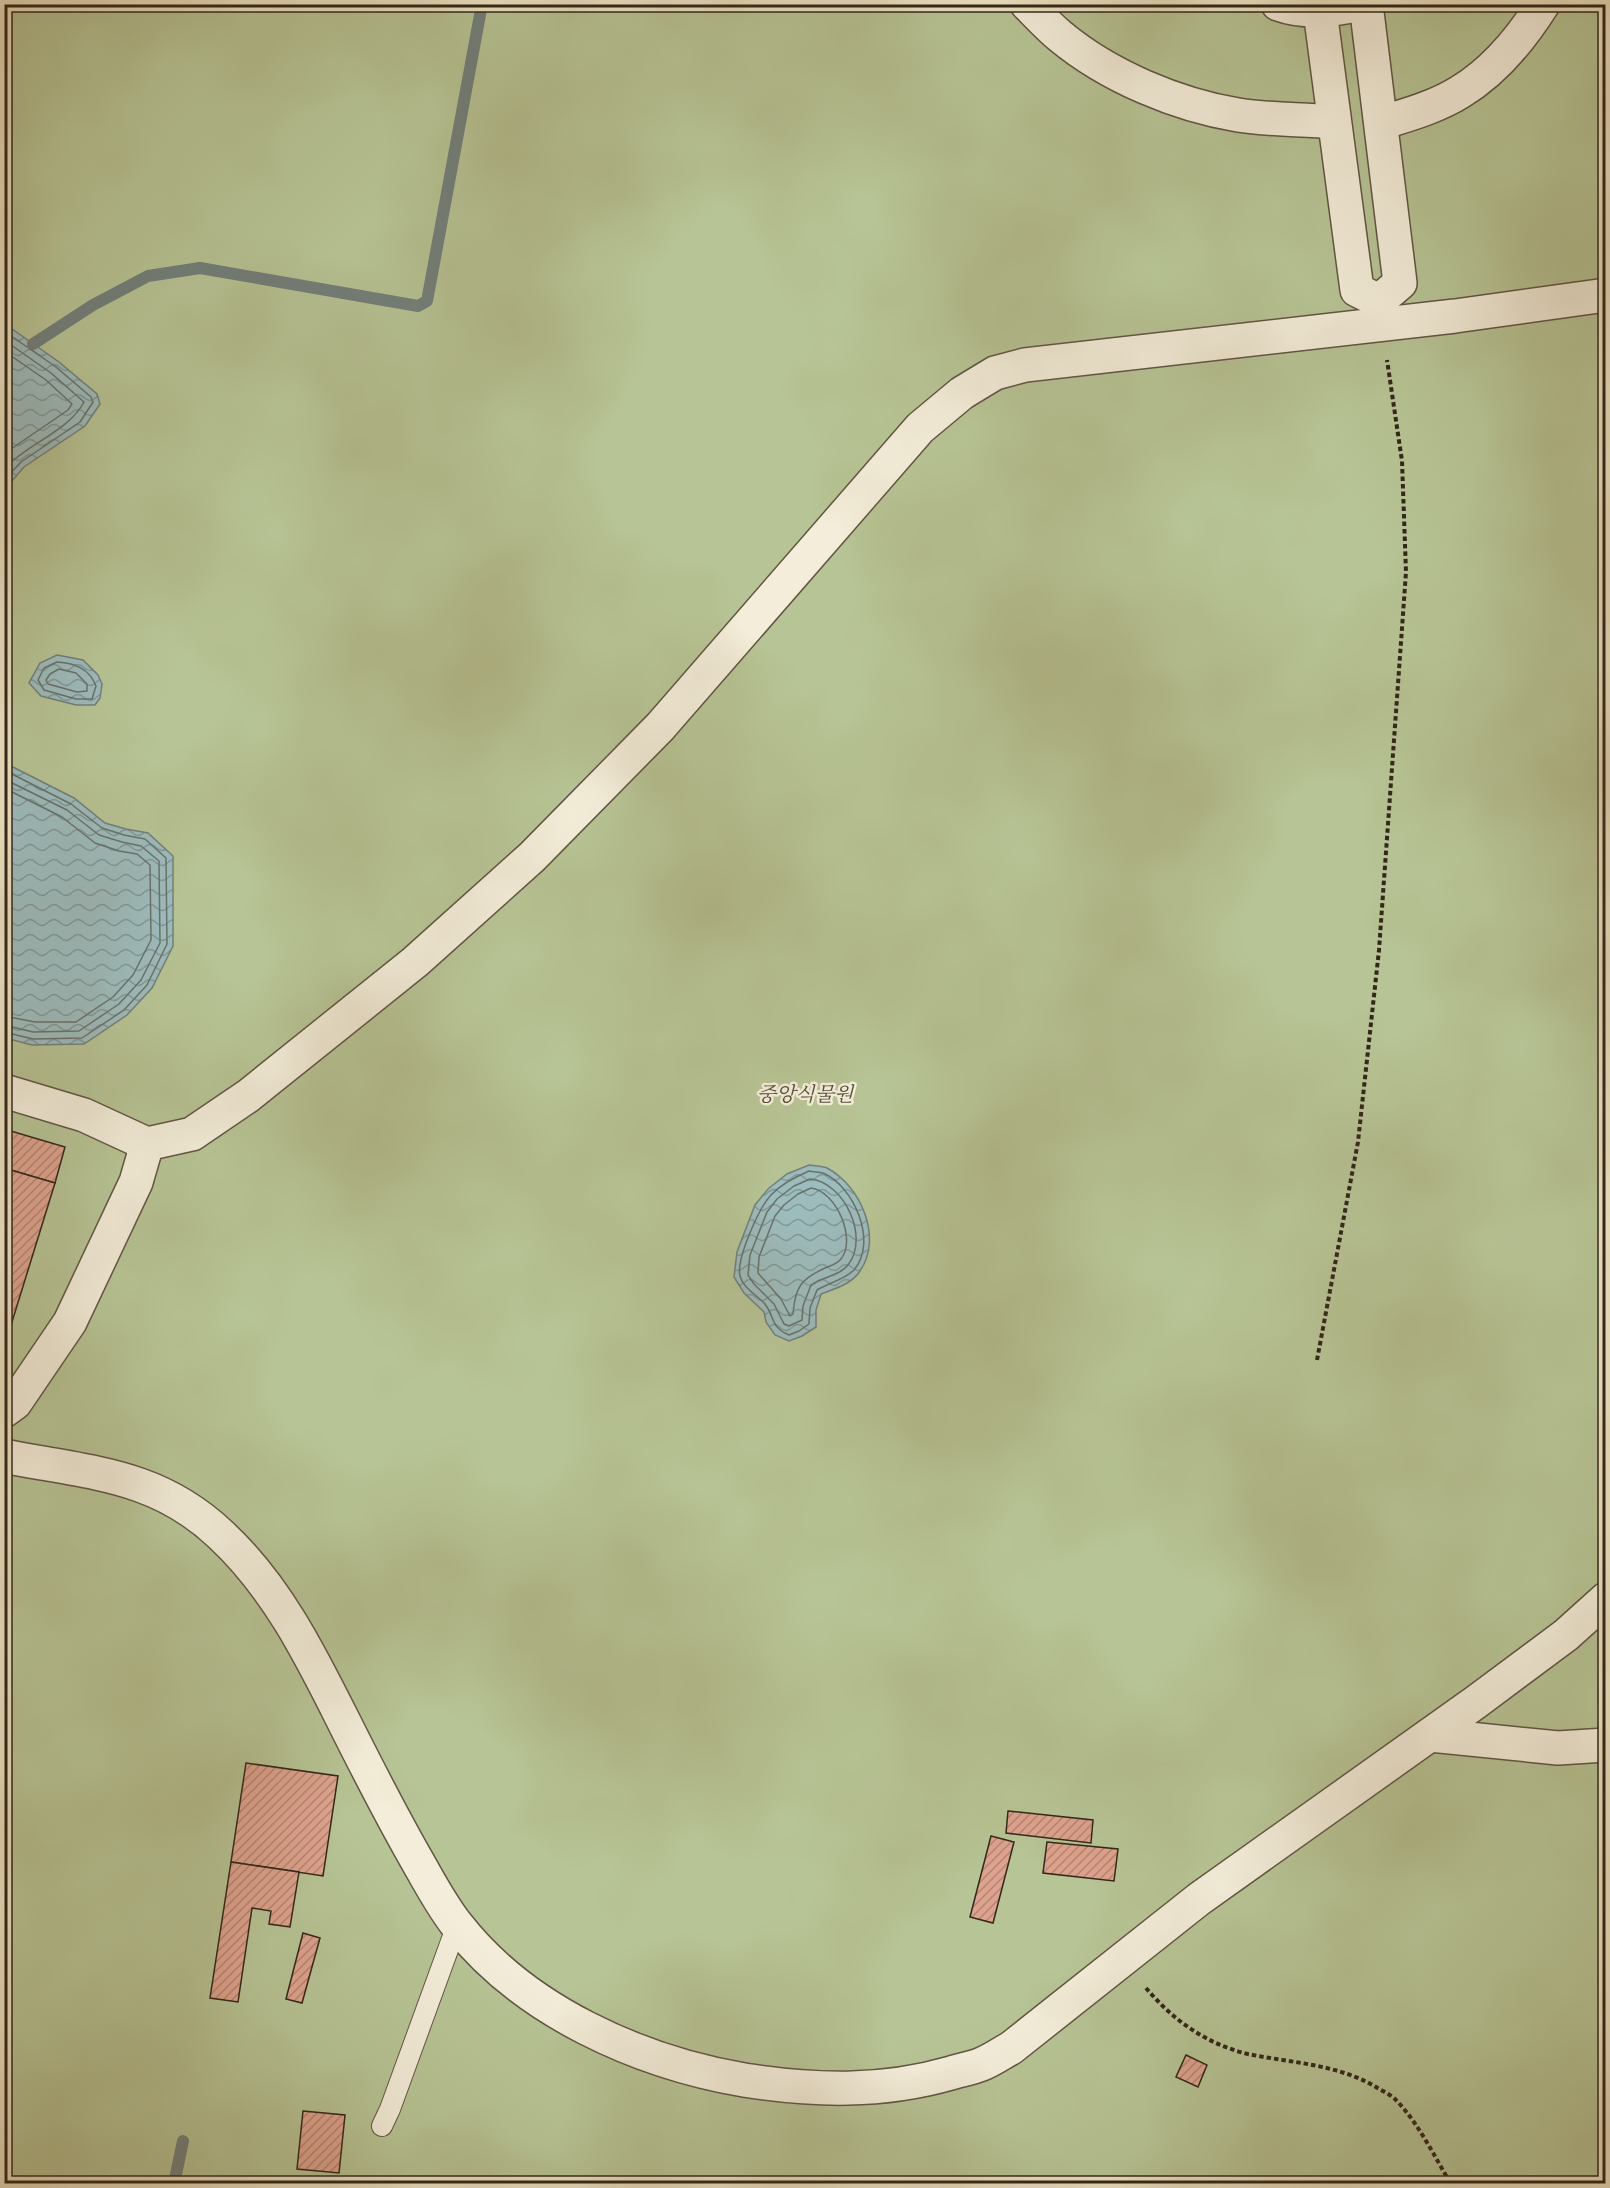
<svg xmlns="http://www.w3.org/2000/svg" width="1610" height="2188" font-family="'IM FELL French Canon','Noto Serif KR',serif">
<defs>
<pattern id="water-waves" width="16" height="10" patternUnits="userSpaceOnUse" patternTransform="scale(1.5)"><rect width="16" height="10" fill="#9dbcbd"/><path d="M0 5q4-4 8 0t8 0" fill="none" stroke="#819999"/></pattern>
<pattern id="building-hatch" width="6" height="6" patternUnits="userSpaceOnUse" patternTransform="scale(1.5)"><rect width="6" height="6" fill="#dea38e"/><path d="M-1 1l2-2M0 6l6-6M5 7l2-2" fill="none" stroke="#b58573"/></pattern>
</defs>
<rect width="100%" height="100%" fill="#ede4c4"/>
<filter id="stains"><feTurbulence type="fractalNoise" baseFrequency=".00333" numOctaves="4"/><feColorMatrix values="0 0 0 0 .2 0 0 0 0 .09 0 0 0 0 .02 0 0 0 .5 -.17"/></filter>
<radialGradient id="worn" r=".72"><stop offset=".6" stop-color="#630" stop-opacity="0"/><stop offset="1" stop-color="#630" stop-opacity=".3"/></radialGradient>
<rect fill="#b7c495" stroke="#747658" stroke-width="1.5" x="5" y="5" width="1600" height="2178"/>
<g fill="url(#water-waves)" stroke="#72807c" stroke-width="1.5">
<polygon points="5,324 59,362 97,394 100,404 85,426 24,467 5,489"/>
<polygon points="57,655 83,660 98,675 102,684 100,698 95,705 76,705 41,696 29,683 40,663"/>
<polygon points="5,763 74,798 105,823 126,829 148,833 173,856 173,946 152,988 127,1015 84,1044 32,1045 5,1038"/>
<path d="M 809,1165 C 815,1166 822,1166 827,1168 C 861,1186 883,1238 860,1271 C 852,1284 834,1289 821,1294 L 816,1310 L 816,1327 L 802,1336 L 789,1341 L 775,1335 L 766,1322 L 764,1312 L 744,1293 L 734,1277 L 737,1252 L 755,1205 L 768,1189 L 787,1174 Z"/>
</g>
<g fill="none" stroke-linecap="round" stroke-linejoin="round">
<g stroke="#68726c" stroke-width="1.5">
<polyline points="4,331 56,367 91,397 93,402 80,422 21,462 4,480"/>
<path d="M 4,340 L 51,373 L 84,402 C 69,431 27,444 4,469"/>
<polyline points="4,351 46,380 72,404 68,410 11,449 4,455"/>
<path d="M 57,662 C 74,663 89,668 96,686 L 92,699 L 76,699 L 44,690 L 38,680 L 44,668 Z"/>
<polygon points="59,669 76,673 87,684 87,691 77,692 48,684 46,680 50,674"/>
<polyline points="4,770 71,804 102,828 124,835 145,839 166,858 167,944 147,985 124,1010 82,1038 33,1039 4,1032"/>
<polyline points="4,779 67,810 99,835 122,842 141,846 159,861 160,943 141,980 119,1004 79,1031 33,1032 4,1025"/>
<polyline points="4,788 62,817 95,843 119,851 137,854 150,865 151,940 133,975 113,997 76,1022 35,1022 4,1016"/>
<path d="M 809,1171 C 813,1172 819,1172 823,1173 C 854,1186 878,1242 854,1270 C 844,1280 828,1283 817,1290 L 810,1308 L 809,1324 L 799,1331 L 789,1335 C 770,1327 775,1317 765,1304 C 757,1295 743,1288 740,1276 C 736,1259 759,1208 771,1195 C 781,1184 795,1177 809,1171 Z"/>
<path d="M 810,1179 C 844,1182 870,1237 848,1265 C 839,1276 822,1277 811,1285 L 803,1306 L 802,1320 L 789,1326 L 784,1324 L 774,1304 L 754,1284 L 748,1275 L 750,1255 L 767,1212 L 777,1199 L 794,1186 Z"/>
<path d="M 811,1188 C 836,1191 857,1239 841,1259 C 837,1264 830,1266 825,1268 C 801,1279 795,1287 793,1314 L 790,1316 L 781,1299 L 758,1273 L 759,1257 L 775,1216 L 784,1205 L 798,1194 Z"/>
</g>
<g stroke="#72807c" stroke-width="12">
<polyline points="33,344 93,305 148,276 200,268 418,306 427,301 482,4"/>
<polyline points="174,2184 183,2141"/>
</g>
</g>
<g fill="url(#building-hatch)" stroke="#32271a" stroke-width="1.5">
<polygon points="4,1129 65,1147 55,1183 4,1168"/>
<polygon points="4,1168 55,1183 7,1338 4,1337"/>
<polygon points="246,1763 338,1776 323,1876 231,1862"/>
<polygon points="1008,1811 1093,1820 1091,1843 1006,1833"/>
<polygon points="991,1836 1014,1842 993,1923 970,1917"/>
<polygon points="1047,1842 1118,1849 1114,1881 1043,1873"/>
<polygon points="231,1862 299,1872 290,1927 269,1924 271,1911 252,1908 238,2002 210,1998"/>
<polygon points="303,1933 320,1938 302,2003 286,1999"/>
<polygon points="1186,2055 1207,2065 1198,2087 1176,2077"/>
<polygon points="303,2111 345,2115 339,2173 297,2169"/>
</g>
<g fill="none" stroke-linecap="round" stroke-linejoin="round">
<g stroke="#615644" stroke-width="22">
<polyline id="lane" points="382,2126 390,2109 457,1925"/>
</g>
<g stroke="#615644" stroke-width="36">
<g id="street">
<path d="M 1027,4 C 1038,15 1049,27 1060,36 C 1108,76 1177,105 1238,115 C 1269,120 1302,119 1334,122"/>
<path d="M 1278,4 C 1306,14 1332,10 1361,4"/>
<polyline points="1320,11 1357,290 1379,301 1400,283 1366,4"/>
<path d="M 1381,123 C 1407,115 1436,107 1460,92 C 1495,71 1521,39 1543,4"/>
<polyline points="4,1091 84,1115 147,1144"/>
<polyline points="4,1411 15,1403 70,1322 136,1182 147,1144 192,1134 248,1096 415,962 532,857 660,727 920,428 962,393 995,373 1025,365 1455,316 1606,295"/>
<path d="M 4,1456 C 87,1473 156,1473 221,1535 C 276,1586 310,1654 343,1720 C 367,1768 392,1817 419,1864 C 431,1885 442,1906 457,1925 C 524,2011 639,2062 744,2080 C 814,2091 882,2093 951,2073 C 961,2070 972,2068 982,2064 C 992,2060 1002,2053 1011,2048 L 1199,1899 L 1476,1702 L 1566,1635 L 1606,1599"/>
<polyline points="1430,1735 1558,1748 1606,1745"/>
</g>
</g>
<g stroke="#32271a" stroke-width="4" stroke-dasharray="4.5 3" stroke-linecap="butt">
<polyline points="1317,1360 1358,1142 1379,950 1406,572 1402,461 1387,360"/>
<path d="M 1146,1988 C 1173,2020 1206,2044 1248,2054 C 1292,2063 1337,2064 1376,2087 C 1382,2091 1390,2094 1395,2099 C 1418,2122 1434,2156 1451,2184"/>
</g>
<use href="#lane" stroke="#f3edd9" stroke-width="20"/>
<use href="#street" stroke="#f3edd9" stroke-width="33"/>
</g>
<g text-anchor="middle" stroke-width="5" stroke-linejoin="round" paint-order="stroke">
<g font-size="20" font-style="italic" fill="#534e39" stroke="#f3edd9">
<text x="805" y="1101">중앙식물원</text>
</g>
</g>
<rect width="1610" height="2188" fill="none" stroke="#ede4c4" stroke-width="24"/>
<rect x="6" y="6" width="1598" height="2176" fill="none" stroke="#32271a" stroke-width="3"/>
<rect x="12" y="12" width="1586" height="2164" fill="none" stroke="#32271a" stroke-width="1.5"/>
<rect width="100%" height="100%" filter="url(#stains)"/>
<rect width="100%" height="100%" fill="url(#worn)"/>
</svg>
